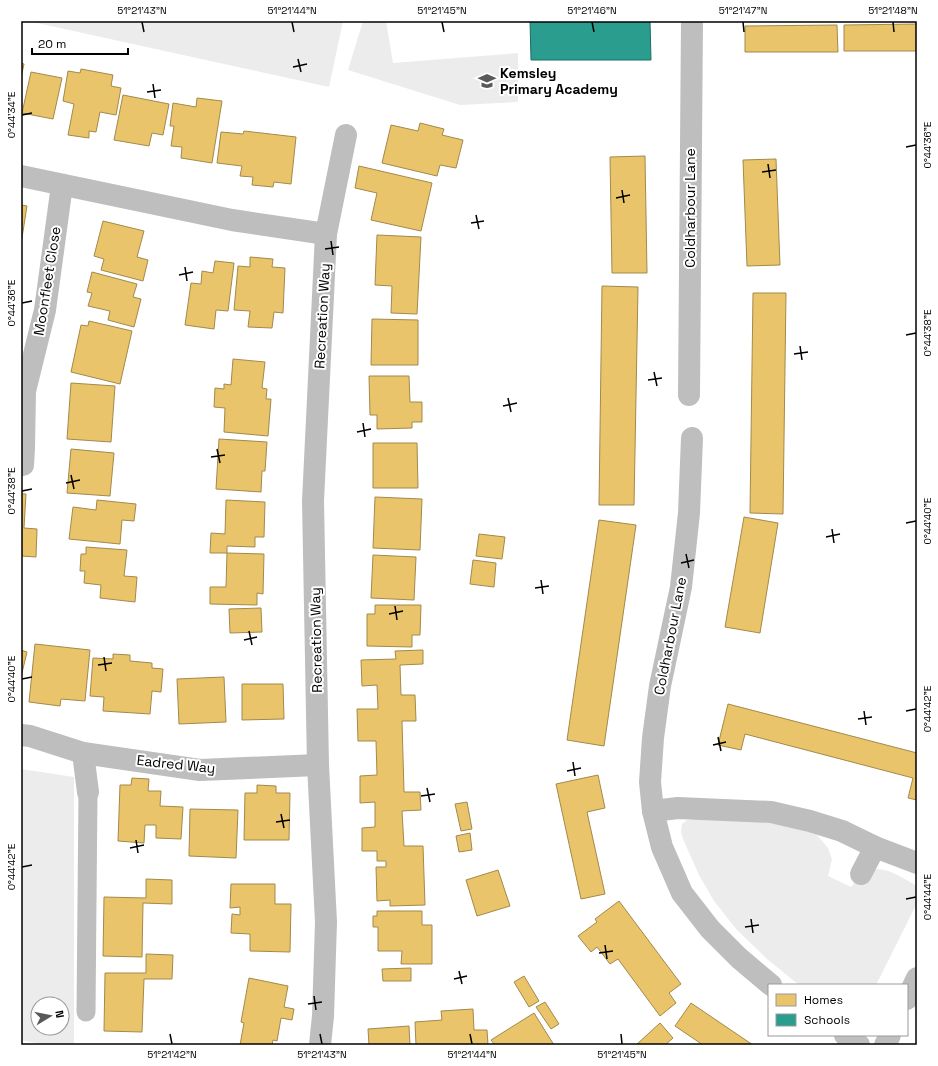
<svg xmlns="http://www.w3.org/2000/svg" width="938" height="1066" font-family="'Space Grotesk',sans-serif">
<rect width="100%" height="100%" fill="#fff"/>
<g fill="#ececec" fill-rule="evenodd">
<polygon points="28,21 343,21 329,87"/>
<polygon points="363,21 386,21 393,63 518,53 518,102 460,105 348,70"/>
<path d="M 21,769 L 74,777 L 74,1045 L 46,1045 L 21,1040 ZM 38,1004 L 62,1004 L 62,1028 L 38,1028 Z"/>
<path d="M 698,819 L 759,821 L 809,831 L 817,835 L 828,848 L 832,859 L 828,876 L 851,887 C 856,881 861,873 870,870 C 885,865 904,879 917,886 L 917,903 L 876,985 L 799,985 L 767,959 L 737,930 L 714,901 L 699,875 L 683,839 L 681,832 L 682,824 L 687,820 Z"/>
</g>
<g fill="#e9c46a" stroke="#a3894a">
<polygon points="917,24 917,51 844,51 844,25"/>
<polygon points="837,25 838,52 745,52 745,26"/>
<polygon points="21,63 24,64 21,78"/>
<polygon points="81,69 113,75 111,86 121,88 116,115 100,112 96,132 89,131 89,138 68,135 74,104 63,101 68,71 80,73"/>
<polygon points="31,72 62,78 53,119 22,113"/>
<polygon points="123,95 169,104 163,135 152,133 149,146 114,140"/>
<polygon points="197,98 222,101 212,163 181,158 182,147 171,146 174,126 170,126 173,103 196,107"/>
<polygon points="420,123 444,129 442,135 463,140 456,168 440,165 437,176 382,163 391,125 418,131"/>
<polygon points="244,131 296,137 291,184 274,182 273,187 252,185 253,177 240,176 242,166 217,163 221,132 243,134"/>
<polygon points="645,156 647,273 612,273 610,157"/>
<polygon points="776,159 780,265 747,266 743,160"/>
<polygon points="359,166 432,183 421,231 371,220 377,193 355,188"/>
<polygon points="21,205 27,206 21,244"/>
<polygon points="103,221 144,231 137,257 148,260 143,281 101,270 104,259 94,256"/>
<polygon points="377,235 421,237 417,314 391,313 392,286 375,285"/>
<polygon points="250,257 273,259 272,267 285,268 283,313 274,312 272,328 248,327 250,311 234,310 238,266 250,267"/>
<polygon points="215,261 234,263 228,311 216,310 214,329 185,325 191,283 201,284 202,271 213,273"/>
<polygon points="92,272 137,284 133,297 141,299 134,327 108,320 110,311 88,306 92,293 87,292"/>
<polygon points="602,286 638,287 634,505 599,505"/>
<polygon points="753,293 786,293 783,514 750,513"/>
<polygon points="372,319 418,320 418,365 371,365"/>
<polygon points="89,321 132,331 120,384 71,372 81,325 88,326"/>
<polygon points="233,359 265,362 262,388 267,389 266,399 271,399 268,436 224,432 225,408 214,407 215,388 224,389 224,384 231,385"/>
<polygon points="369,376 409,376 410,402 422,402 422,422 412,422 412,428 377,429 377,415 370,415"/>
<polygon points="71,383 115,386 111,442 67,439"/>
<polygon points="219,439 267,442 265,471 262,471 261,492 216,489"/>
<polygon points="373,443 417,443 418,488 373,488"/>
<polygon points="71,449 114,453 110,496 67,493"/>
<polygon points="21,494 26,494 24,528 37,529 36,557 21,556"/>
<polygon points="375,497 422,499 420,550 373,548"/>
<polygon points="97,500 136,504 134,521 122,520 120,544 69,539 73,507 96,510"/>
<polygon points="226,500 265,502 264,537 255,537 255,547 227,546 227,553 210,553 211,533 225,534"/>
<polygon points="744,517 778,523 760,633 725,627"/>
<polygon points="599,520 636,525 604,746 567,740"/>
<polygon points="479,534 505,537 502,559 476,556"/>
<polygon points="86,547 127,550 124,576 137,577 135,602 100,598 101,585 84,583 85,571 80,571 81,554 86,554"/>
<polygon points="227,553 264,554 263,594 257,593 257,605 210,604 210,587 226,587"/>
<polygon points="373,555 416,557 414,600 371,598"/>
<polygon points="473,560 496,563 494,587 470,584"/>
<polygon points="375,605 421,605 420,635 412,635 412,647 367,646 367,614 375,614"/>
<polygon points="261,608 262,632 230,633 229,609"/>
<polygon points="35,644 90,650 85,701 61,699 60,706 29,702"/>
<polygon points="21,650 27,652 21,677"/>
<polygon points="423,650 423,664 400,665 401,695 415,695 416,721 402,721 404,792 420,792 421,810 402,811 404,846 423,846 425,905 390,906 390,900 377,901 376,867 386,867 386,861 377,861 377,851 362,851 362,828 375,827 375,802 360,803 360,776 377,775 376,741 358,741 357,709 378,709 377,685 362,686 361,660 396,659 395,651"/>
<polygon points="113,654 130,655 130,661 152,663 152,668 163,669 161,692 152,691 150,714 103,711 104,697 90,696 93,658 113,659"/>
<polygon points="224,677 226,722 179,724 177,679"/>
<polygon points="242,684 283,684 284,719 242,720"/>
<polygon points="728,704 917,753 917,800 908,798 913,778 745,734 741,750 718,745"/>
<polygon points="598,775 605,808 587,812 605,894 581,899 556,784"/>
<polygon points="132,778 149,779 148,791 161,791 160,806 183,807 181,839 156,838 156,825 145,825 144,843 118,841 120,785 131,785"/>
<polygon points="257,785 276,786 276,793 290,793 289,840 244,840 245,793 257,793"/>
<polygon points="467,802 472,829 461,831 455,804"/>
<polygon points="190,809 238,810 236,858 189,856"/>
<polygon points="470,833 472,850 459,852 456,836"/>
<polygon points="498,870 510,906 477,916 466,880"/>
<polygon points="146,879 172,880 172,904 143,903 142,957 103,956 104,897 146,898"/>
<polygon points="231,884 275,884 275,904 291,904 290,952 250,951 250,934 231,933 232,914 240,915 240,907 230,908"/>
<polygon points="619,901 681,984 669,993 676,1003 660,1016 618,959 610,964 597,947 591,952 578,936 597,922 595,919"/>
<polygon points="377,911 422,911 422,925 432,925 432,964 401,964 402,951 378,951 378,927 373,927 373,916 377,916"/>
<polygon points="146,954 173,955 172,979 144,979 142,1032 104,1031 105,973 146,973"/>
<polygon points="411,968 411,981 383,981 382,969"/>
<polygon points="524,976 539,1001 529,1007 514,982"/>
<polygon points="249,978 288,986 284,1007 294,1009 292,1020 281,1018 277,1041 273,1040 272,1045 240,1045 244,1023 241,1022"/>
<polygon points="545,1002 559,1024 551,1029 536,1007"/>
<polygon points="691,1003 753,1045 703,1045 675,1026"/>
<polygon points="473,1009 474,1030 487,1030 488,1045 416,1045 415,1022 442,1020 441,1011"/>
<polygon points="534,1013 554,1045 495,1045 491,1040"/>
<polygon points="660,1023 673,1038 665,1045 636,1045"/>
<polygon points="409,1026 410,1045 369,1045 368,1029"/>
</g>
<polygon fill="#2a9d8f" stroke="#1d6e64" points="530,21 650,21 651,60 531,60"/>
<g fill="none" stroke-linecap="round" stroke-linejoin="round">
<polyline stroke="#bebebe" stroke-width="19" points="86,1012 88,792"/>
<g stroke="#bebebe" stroke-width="22">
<polyline points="21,176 232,220 326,234"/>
<polyline points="689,395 692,21"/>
<polyline points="692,438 689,513 681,587 660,686 653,738 650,782 653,811 662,847 682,893 710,929 739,958 771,985"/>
<polyline points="23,465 24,448 25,391 45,310 62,185"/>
<polyline points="21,735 30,736 83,753 200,770 318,765"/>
<polyline points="83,753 88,792"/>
<polyline points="653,811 678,808 771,812 810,821 842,831 875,847 917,863"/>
<polyline points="861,874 875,847"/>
<polyline points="907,999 917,978"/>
<polyline points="845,1035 859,1045"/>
<polyline points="320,1045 323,1016 326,922 318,765 313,501 326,234 346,135"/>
<polyline points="885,1045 890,1035"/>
</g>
</g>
<path fill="none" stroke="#000" stroke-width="1.5" d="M 142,22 L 144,32M 292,22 L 294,32M 442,22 L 444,32M 592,22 L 594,32M 743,22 L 744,32M 893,22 L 894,32M 298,59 L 301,72M 293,67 L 307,64M 153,84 L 155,98M 147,92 L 161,90M 22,115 L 32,113M 906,147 L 916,145M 768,164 L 770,178M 762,172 L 776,170M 622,190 L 624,203M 616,198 L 630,195M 476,215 L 479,229M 471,223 L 484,221M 331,241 L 333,255M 325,249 L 339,247M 185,267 L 187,281M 179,275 L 193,272M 22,303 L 32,301M 906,335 L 916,333M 800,346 L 802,360M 794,354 L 808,352M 654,372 L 657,386M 648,380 L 662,378M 508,398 L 511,412M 503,406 L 517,403M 363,423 L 365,437M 357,432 L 371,429M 217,449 L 220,463M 211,457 L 225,455M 71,475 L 74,489M 66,483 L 80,480M 22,491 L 32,489M 906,523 L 916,521M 832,529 L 834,543M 826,537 L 840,534M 686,554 L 689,568M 681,563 L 694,560M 541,580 L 543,594M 535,588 L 549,586M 395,606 L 397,620M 389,614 L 403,611M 249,631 L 252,645M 244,640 L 257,637M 104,657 L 106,671M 98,665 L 112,663M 22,679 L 32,677M 864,711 L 866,725M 906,711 L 916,709M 858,719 L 872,717M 718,737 L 721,751M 713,745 L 726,742M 573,762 L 575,776M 567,771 L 581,768M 427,788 L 430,802M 421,796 L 435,794M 281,814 L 284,828M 276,822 L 290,820M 136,840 L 138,853M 130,848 L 144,845M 22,867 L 32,865M 906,899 L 916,897M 751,919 L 753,933M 745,927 L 759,925M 605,945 L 607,959M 599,953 L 613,951M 459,971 L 462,984M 454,979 L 467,976M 314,996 L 316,1010M 308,1004 L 322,1002M 170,1034 L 172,1044M 320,1034 L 322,1044M 470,1034 L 472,1044M 621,1034 L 622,1044"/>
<defs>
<g id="school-bare" transform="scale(1.38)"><path d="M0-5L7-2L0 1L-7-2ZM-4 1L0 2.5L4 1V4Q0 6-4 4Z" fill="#595959" stroke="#fff" stroke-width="2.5" paint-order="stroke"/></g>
</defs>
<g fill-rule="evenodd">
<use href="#school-bare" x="487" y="81"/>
</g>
<g text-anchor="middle" stroke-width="4" stroke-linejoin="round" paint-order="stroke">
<g font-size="14" font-weight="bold" fill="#000" stroke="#fff" text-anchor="start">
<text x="500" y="78">Kemsley<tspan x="500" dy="16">Primary Academy</tspan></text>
</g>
<g font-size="14" fill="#000" stroke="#fff">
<text transform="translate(690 208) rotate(-90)" y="5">Coldharbour Lane</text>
<text transform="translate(47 281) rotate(-81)" y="5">Moonfleet Close</text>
<text transform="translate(322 316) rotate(-87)" y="5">Recreation Way</text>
<text transform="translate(670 636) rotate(-79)" y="5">Coldharbour Lane</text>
<text transform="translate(316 640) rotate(-91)" y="5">Recreation Way</text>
<text transform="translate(176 764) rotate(6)" y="5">Eadred Way</text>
</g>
</g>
<rect width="938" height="1066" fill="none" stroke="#ffffff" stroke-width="44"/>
<rect x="768" y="984" width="140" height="52" fill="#ffffff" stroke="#999999"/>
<rect x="776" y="994" width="20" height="12" fill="#e9c46a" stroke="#999999"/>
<text x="804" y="1004" font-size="12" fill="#000000">Homes</text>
<rect x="776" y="1014" width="20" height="12" fill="#2a9d8f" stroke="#999999"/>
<text x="804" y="1024" font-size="12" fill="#000000">Schools</text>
<g transform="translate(50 1016) rotate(80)"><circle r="19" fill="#ffffff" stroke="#999999"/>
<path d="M0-3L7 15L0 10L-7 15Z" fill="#595959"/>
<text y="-6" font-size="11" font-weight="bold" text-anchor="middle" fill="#000000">N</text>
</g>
<path d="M32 48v6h96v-6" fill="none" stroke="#000000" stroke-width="2"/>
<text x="38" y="48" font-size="12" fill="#000000" stroke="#ffffff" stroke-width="3" paint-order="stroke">20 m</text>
<rect x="22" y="22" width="894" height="1022" fill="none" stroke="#000" stroke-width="1.5"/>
<g font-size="10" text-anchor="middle" fill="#000">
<text x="142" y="14">51°21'43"N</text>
<text x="292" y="14">51°21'44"N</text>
<text x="442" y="14">51°21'45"N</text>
<text x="592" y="14">51°21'46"N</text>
<text x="743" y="14">51°21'47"N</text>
<text x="893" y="14">51°21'48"N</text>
<text transform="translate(11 115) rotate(-90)" y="4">0°44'34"E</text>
<text transform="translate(927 145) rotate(-90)" y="4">0°44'36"E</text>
<text transform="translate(11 303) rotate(-90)" y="4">0°44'36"E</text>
<text transform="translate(927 333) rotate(-90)" y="4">0°44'38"E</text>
<text transform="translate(11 491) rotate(-90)" y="4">0°44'38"E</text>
<text transform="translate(927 521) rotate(-90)" y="4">0°44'40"E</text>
<text transform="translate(11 679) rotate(-90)" y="4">0°44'40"E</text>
<text transform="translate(927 709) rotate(-90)" y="4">0°44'42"E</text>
<text transform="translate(11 867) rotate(-90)" y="4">0°44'42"E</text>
<text transform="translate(927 897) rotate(-90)" y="4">0°44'44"E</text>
<text x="172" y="1058">51°21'42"N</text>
<text x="322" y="1058">51°21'43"N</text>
<text x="472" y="1058">51°21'44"N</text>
<text x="622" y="1058">51°21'45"N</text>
</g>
</svg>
